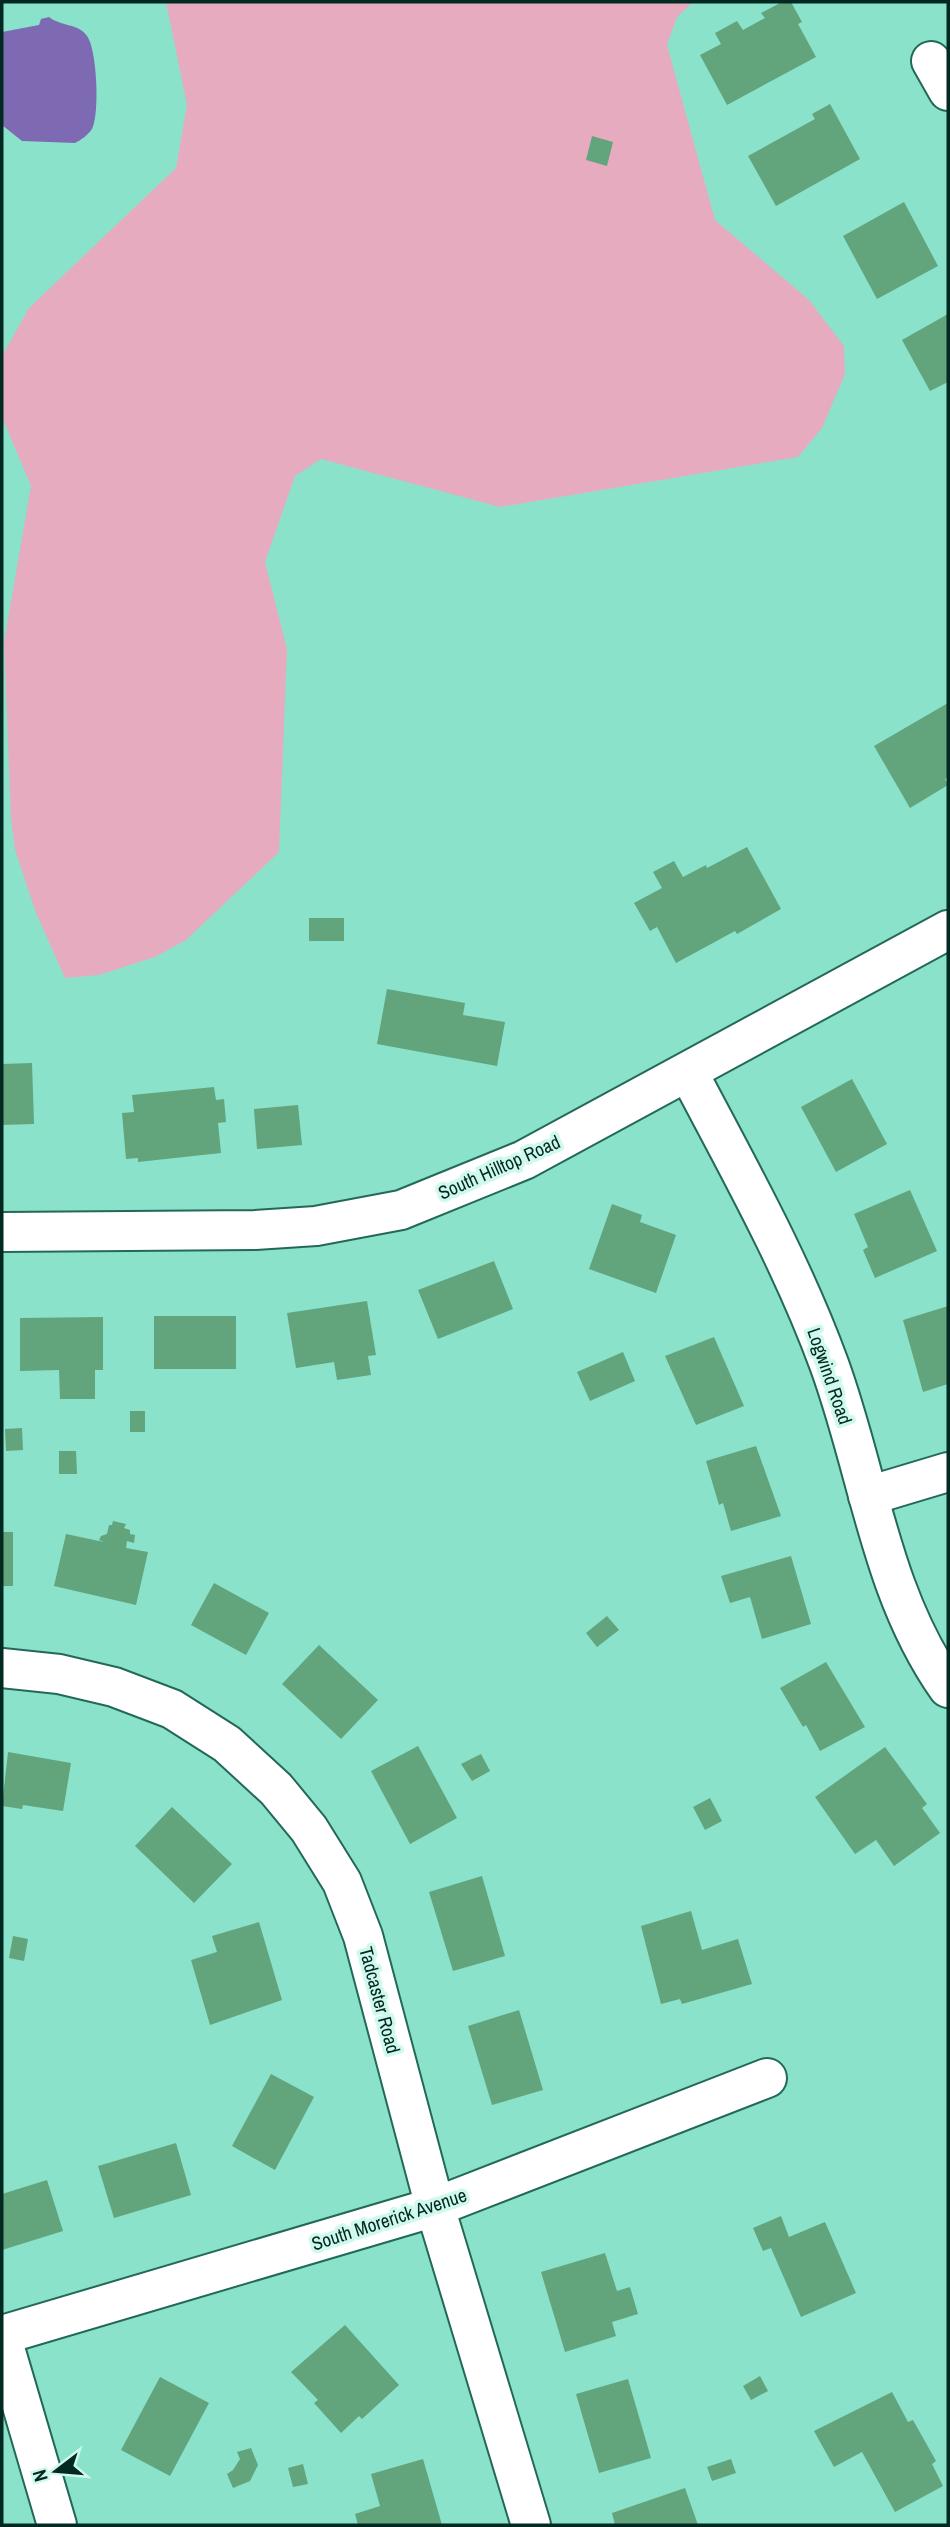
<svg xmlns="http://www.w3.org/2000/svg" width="950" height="2527" font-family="'Archivo Narrow',sans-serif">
<rect width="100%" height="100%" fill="#8ae2cb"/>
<polygon fill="#e7abc0" points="166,2 693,2 677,17 667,45 715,220 809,300 844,346 845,374 822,428 798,457 500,507 321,459 295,476 265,562 287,649 279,852 186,940 155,957 99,975 65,978 36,913 15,850 11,820 4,642 31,486 2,417 2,356 29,308 176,168 187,105"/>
<path fill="#7e6ab2" d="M 49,17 C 62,27 78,23 87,36 C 97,49 100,114 92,129 C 88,135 81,140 75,143 L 22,141 L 2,125 L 2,32 L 39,25 L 41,19 Z"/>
<g fill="#62a47c">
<polygon points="782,2 791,2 802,22 798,24 816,57 727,105 700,55 721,44 715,33 737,21 743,30 765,18 761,13"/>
<polygon points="830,104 860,159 776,206 748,156 815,119 812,114"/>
<polygon points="592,136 613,142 607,166 586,160"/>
<polygon points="904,202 938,266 877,299 843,236"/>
<polygon points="948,314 948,382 930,391 902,340"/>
<polygon points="948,703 948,777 945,779 948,785 910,808 874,746"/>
<polygon points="747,847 781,909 737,934 735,931 676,963 657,927 650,931 634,903 662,888 653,872 674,861 683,877 706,865 707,868"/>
<rect x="309" y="918" width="35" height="23"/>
<polygon points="387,989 465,1003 463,1015 505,1022 497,1066 377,1044"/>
<polygon points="32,1063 34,1124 2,1125 2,1064"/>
<polygon points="852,1079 887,1144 836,1172 801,1107"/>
<polygon points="214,1087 216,1100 224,1099 226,1122 218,1123 221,1153 138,1162 138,1158 126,1159 122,1113 134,1112 132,1095"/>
<polygon points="298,1105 302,1145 257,1149 254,1109"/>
<polygon points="910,1190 937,1251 875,1278 863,1250 868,1247 854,1214"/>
<polygon points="612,1204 642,1215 640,1222 676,1235 656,1293 589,1269"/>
<polygon points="494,1261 513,1309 438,1339 418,1290"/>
<polygon points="367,1301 376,1355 368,1356 371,1375 337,1380 334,1362 296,1368 287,1313"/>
<polygon points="948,1306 948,1384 923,1392 903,1320"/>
<rect x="154" y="1316" width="82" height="53"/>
<polygon points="103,1317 103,1370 95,1370 95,1399 60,1399 59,1370 20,1371 20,1318"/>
<polygon points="714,1337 744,1406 696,1425 665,1356"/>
<polygon points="623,1352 635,1381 590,1401 577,1372"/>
<rect x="130" y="1411" width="15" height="21"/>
<polygon points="22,1428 23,1450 6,1451 5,1429"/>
<polygon points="756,1446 781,1516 731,1531 723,1503 719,1505 706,1461"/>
<polygon points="59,1451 76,1451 77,1474 59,1474"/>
<polygon points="113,1521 126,1524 124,1528 130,1530 130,1534 135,1535 134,1543 127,1541 126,1548 148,1552 136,1605 54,1586 66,1534 104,1542 99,1540 101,1536 107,1534 109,1525 112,1525"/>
<rect x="2" y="1532" width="11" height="54"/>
<polygon points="791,1556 811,1624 762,1639 750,1597 730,1603 721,1576"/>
<polygon points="214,1583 269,1613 246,1655 191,1625"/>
<polygon points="607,1616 619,1630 597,1647 586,1633"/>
<polygon points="319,1645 378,1700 341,1739 282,1684"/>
<polygon points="826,1662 865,1727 820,1751 806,1725 803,1727 780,1688"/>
<polygon points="418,1746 457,1818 410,1844 371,1771"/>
<polygon points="885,1747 927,1804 922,1808 940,1833 894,1866 876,1840 855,1854 815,1797"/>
<polygon points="8,1752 71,1763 63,1811 23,1805 22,1809 2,1806"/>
<polygon points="481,1754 490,1771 472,1781 461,1764"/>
<polygon points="710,1798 722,1821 705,1830 693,1807"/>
<polygon points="172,1807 232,1864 194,1903 135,1846"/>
<polygon points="482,1876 505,1956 453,1971 429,1892"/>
<polygon points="691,1911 702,1950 738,1939 752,1984 682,2004 680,1999 661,2004 641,1926"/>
<polygon points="259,1922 282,2000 210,2025 191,1960 217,1952 212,1936"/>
<polygon points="13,1936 28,1939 24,1961 9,1958"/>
<polygon points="519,2010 543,2090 492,2105 468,2026"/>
<polygon points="271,2074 314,2097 275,2170 232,2146"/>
<polygon points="176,2143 191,2195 114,2218 98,2166"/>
<polygon points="47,2180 63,2231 2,2250 2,2194"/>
<polygon points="781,2216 789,2237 825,2222 856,2293 801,2317 771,2248 763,2251 753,2228"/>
<polygon points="605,2253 617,2291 630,2287 638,2314 612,2322 616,2336 565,2352 541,2272"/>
<polygon points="345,2325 399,2385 362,2419 359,2416 341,2433 314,2403 318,2400 291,2372"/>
<polygon points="760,2376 768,2391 751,2400 743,2386"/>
<polygon points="160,2377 209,2403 170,2476 121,2450"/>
<polygon points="628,2379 651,2458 599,2473 576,2394"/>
<polygon points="892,2392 908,2422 913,2420 936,2461 932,2464 943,2486 895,2512 862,2452 834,2467 814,2431"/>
<polygon points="251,2448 258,2465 250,2481 233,2488 227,2474 233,2470 240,2459 237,2452"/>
<polygon points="423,2459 442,2525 358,2525 355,2514 380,2506 371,2474"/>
<polygon points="731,2459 736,2473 712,2481 707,2467"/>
<polygon points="303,2464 308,2484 293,2487 288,2468"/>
<polygon points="685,2488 698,2525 615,2525 612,2513"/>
</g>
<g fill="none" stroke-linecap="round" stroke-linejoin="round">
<g stroke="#236859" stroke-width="42">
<g id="minor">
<polyline points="931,61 948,91"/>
<path d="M 688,1072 C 738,1167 792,1263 829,1364 C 869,1473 880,1592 948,1688"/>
<polyline points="2,1232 255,1230 316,1226 401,1210 524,1160 948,930"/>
<polyline points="868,1496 948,1472"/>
<polyline points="2,1668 59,1674 114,1687 172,1709 227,1744 276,1789 309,1829 342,1882 363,1936 435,2207 531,2525"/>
<polyline points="2,2335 435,2207 767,2078"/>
<polyline points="2,2338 57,2525"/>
</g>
</g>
<use href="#minor" stroke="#fff" stroke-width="38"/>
</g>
<g text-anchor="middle" stroke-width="7" stroke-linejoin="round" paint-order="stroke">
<g font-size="19" fill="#022922" stroke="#d0f9ed">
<text transform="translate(499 1167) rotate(-24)" y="7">South Hilltop Road</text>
<text transform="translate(830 1376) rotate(71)" y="7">Logwind Road</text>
<text transform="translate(380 2000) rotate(75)" y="7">Tadcaster Road</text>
<text transform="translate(389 2219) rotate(-18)" y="7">South Morerick Avenue</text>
</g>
</g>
<rect width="950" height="2527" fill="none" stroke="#022922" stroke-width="7"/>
<g transform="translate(56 2471) rotate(254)" stroke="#d0f9ed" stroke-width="5" paint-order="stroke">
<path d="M0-5L12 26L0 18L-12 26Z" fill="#022922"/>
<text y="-10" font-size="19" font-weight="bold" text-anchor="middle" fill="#022922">N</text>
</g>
</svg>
